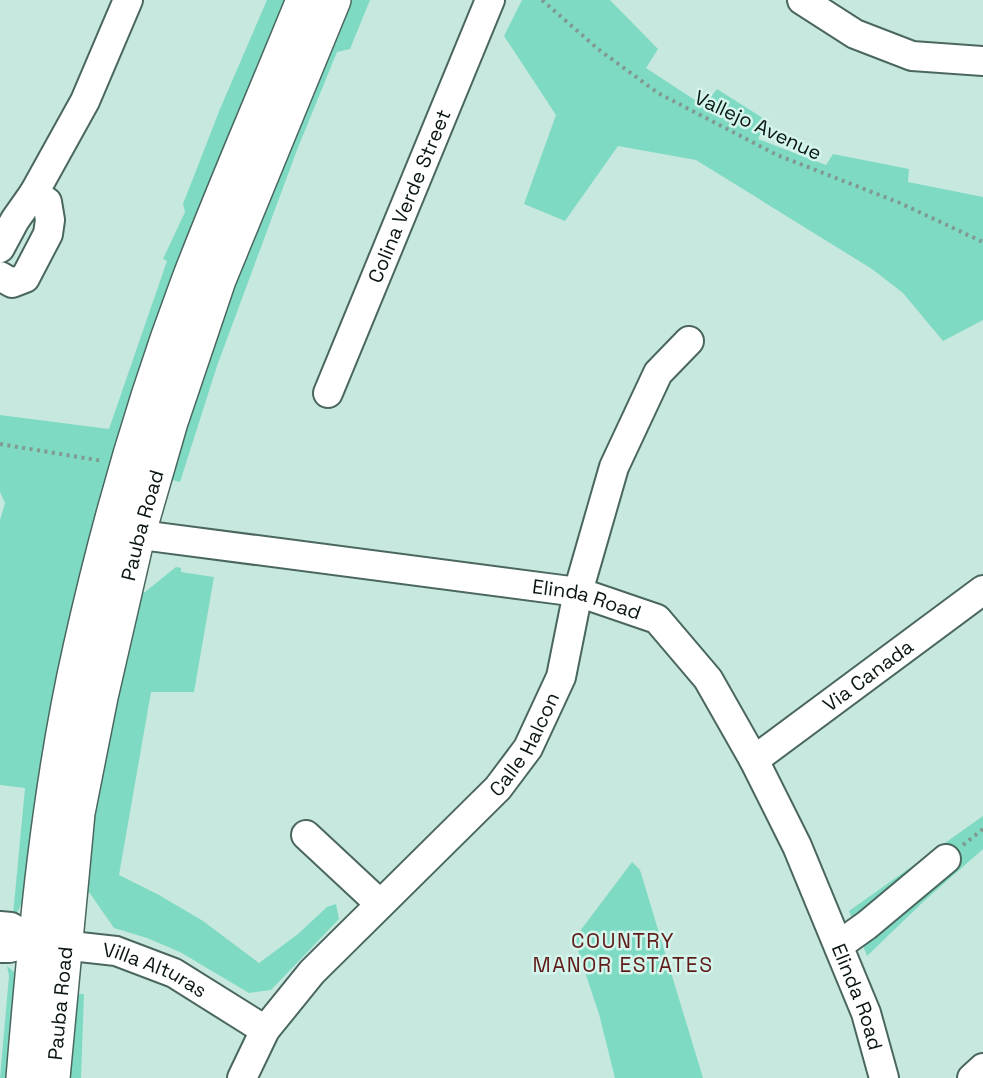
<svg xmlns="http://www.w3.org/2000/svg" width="983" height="1078" font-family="'Space Grotesk',sans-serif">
<rect width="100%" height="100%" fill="#c7e8de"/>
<g fill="#7fdac3">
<polygon points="267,0 290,0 23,900 18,911 13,915 25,788 0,785 0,520 5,503 0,492 0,415 109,429 167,261 163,259 185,212 183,204 220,109"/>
<polygon points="345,0 370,0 350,49 337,52 297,150 217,366 180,482 169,479 173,443"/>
<polygon points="522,0 610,0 658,49 646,68 704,106 717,89 766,120 758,139 826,165 833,154 909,169 908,182 983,197 983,320 943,341 903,293 872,269 696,160 618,146 565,221 524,204 556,115 504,36"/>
<polygon points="176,567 181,568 181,572 214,577 194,692 151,692 119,875 159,895 203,921 259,963 298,934 327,907 336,904 339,919 271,990 249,993 180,952 147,938 114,928 89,892 83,891 95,800 111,711 142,592 145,592"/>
<polygon points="983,816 983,849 923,902 867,956 849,911"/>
<polygon points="632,862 640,870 703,1078 615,1078 599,1014 574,939"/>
<polygon points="7,966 14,972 18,984 14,1078 0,1078 9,976"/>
<polygon points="72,994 84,994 81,1078 66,1078"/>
</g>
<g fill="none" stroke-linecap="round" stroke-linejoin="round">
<g stroke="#4a675f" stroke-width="32">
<g id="minor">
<polyline points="802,0 855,34 912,56 983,61"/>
<polyline points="34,193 85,101 128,0"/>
<polyline points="0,248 15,220 34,193 47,202 50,220 48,234 25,278 12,283 0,276"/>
<path id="s1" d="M 328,393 L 490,0"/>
<path id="s2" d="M 118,532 L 578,592 L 657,619 L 708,679 L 754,760 L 797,846 L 866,1013 L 884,1078"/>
<path id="s3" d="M 754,760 L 983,590"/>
<polyline points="306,835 380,904"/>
<polyline points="0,926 11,927 35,942"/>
<polyline points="839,945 867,925 946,859"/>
<path id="s4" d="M 0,948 L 9,948 L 35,942 L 116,951 L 174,973 L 265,1030"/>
<path id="s5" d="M 242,1078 L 265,1030 L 312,972 L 498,788 L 528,748 L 561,677 L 578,592 L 614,467 L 658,373 L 689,341"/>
<polyline points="972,1078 983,1068"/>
</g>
</g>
<g stroke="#4a675f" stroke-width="36">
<g id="major">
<path d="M 23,1078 C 35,934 48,790 80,648 C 107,527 144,398 188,281 C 224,187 265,94 303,0"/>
<path id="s6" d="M 53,1078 L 78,813 L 101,697 L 138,536 L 171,422 L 219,280 L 334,0"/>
</g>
</g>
<g stroke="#809991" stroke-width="4" stroke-dasharray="3 4.5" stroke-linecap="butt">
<polyline points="542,0 598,49 658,93 777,155 900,203 983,242"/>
<polyline points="0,444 103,461"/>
<polyline points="963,845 983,829"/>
</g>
<use href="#minor" stroke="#fff" stroke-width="28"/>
<use href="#major" stroke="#fff" stroke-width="33"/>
</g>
<g text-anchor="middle" stroke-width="5" stroke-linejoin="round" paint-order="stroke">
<g font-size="20" fill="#0b1714" stroke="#d4f5eb">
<text transform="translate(758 125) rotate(25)" y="7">Vallejo Avenue</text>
<text dy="7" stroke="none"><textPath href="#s1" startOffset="213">Colina Verde Street</textPath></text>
<text dy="7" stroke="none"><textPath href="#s6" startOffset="561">Pauba Road</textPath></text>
<text dy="7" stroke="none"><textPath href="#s2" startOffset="474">Elinda Road</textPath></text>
<text dy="7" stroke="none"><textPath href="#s3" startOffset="142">Via Canada</textPath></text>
<text dy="7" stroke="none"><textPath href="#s5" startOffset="441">Calle Halcon</textPath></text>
<text dy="7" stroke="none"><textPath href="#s4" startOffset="160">Villa Alturas</textPath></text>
<text dy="7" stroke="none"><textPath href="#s2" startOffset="978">Elinda Road</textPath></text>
<text dy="7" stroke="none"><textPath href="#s6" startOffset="75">Pauba Road</textPath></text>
</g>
<g font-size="21" letter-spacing="1.5" fill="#601b19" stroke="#d4f5eb">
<text x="623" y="948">COUNTRY<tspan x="623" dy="24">MANOR ESTATES</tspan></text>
</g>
</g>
</svg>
